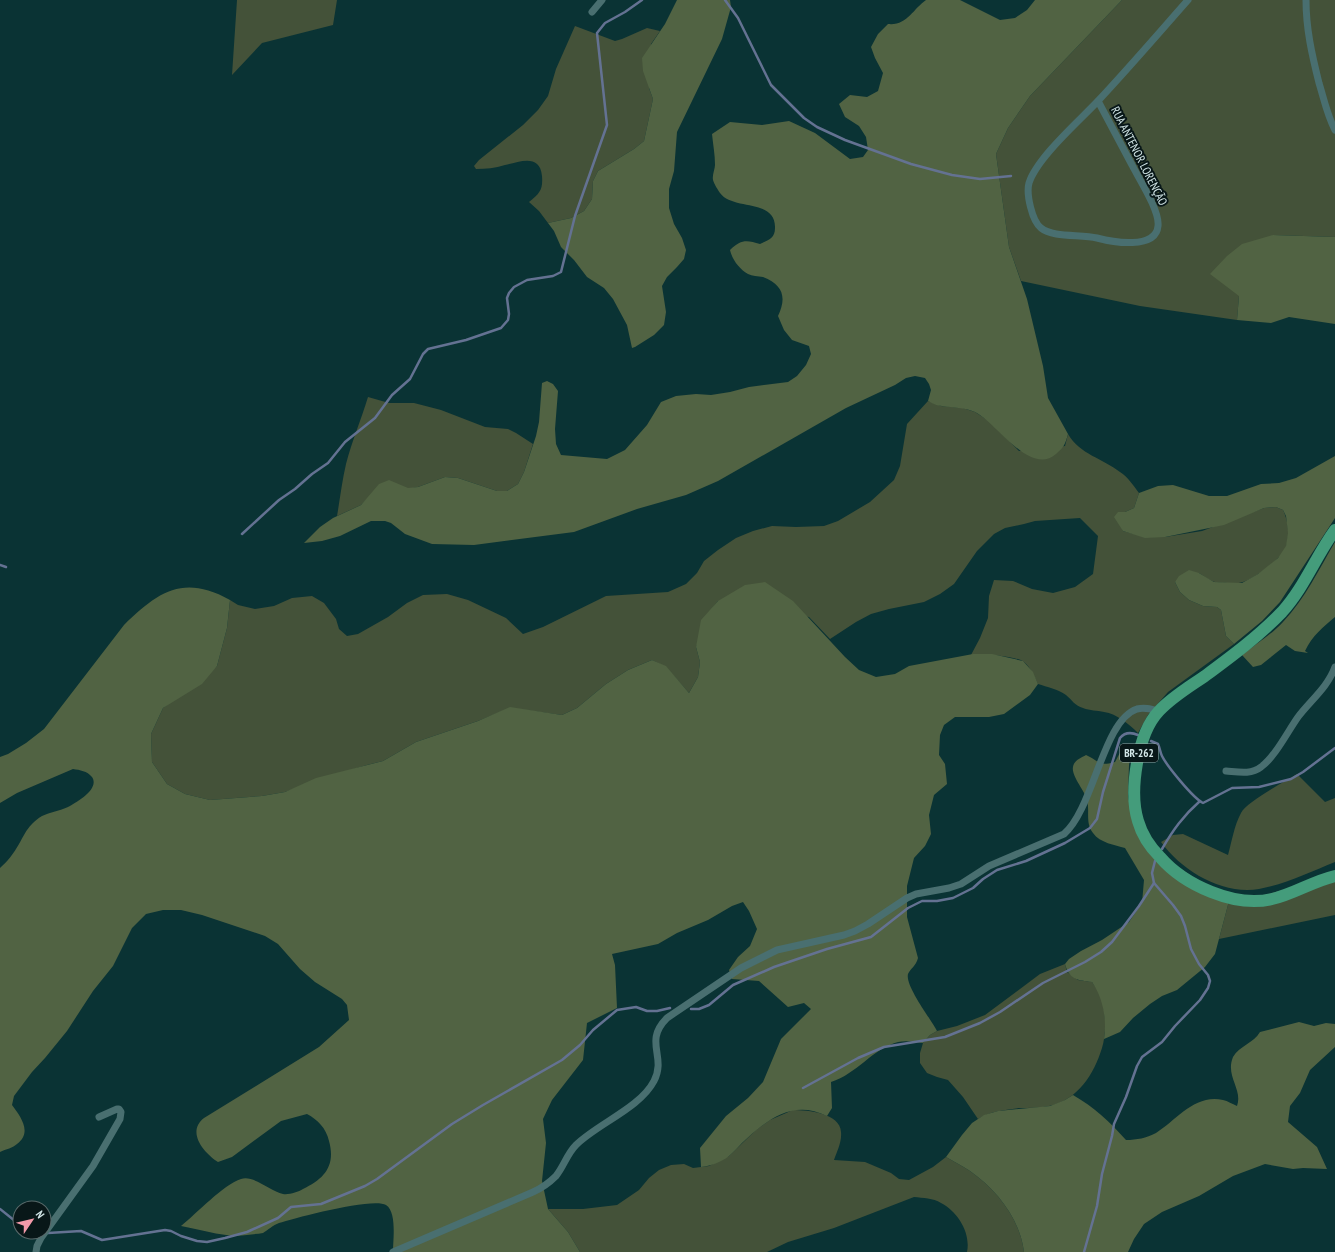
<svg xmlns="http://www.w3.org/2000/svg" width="1335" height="1252" font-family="'PT Sans Narrow',sans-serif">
<rect width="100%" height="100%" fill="#0a3334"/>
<g fill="#445239">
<polygon points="237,0 337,0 333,25 262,43 232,75"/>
<polygon points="1122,0 1335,0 1335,237 1273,235 1239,296 1237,320 1140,306 1021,281 1009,247 996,154 1008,128 1030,96"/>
<path d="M 575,26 L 615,41 L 622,39 L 647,28 L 660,31 L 651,44 L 649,88 L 653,99 L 644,141 L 634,149 L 598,171 L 593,181 L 592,199 L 584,211 L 571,218 L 548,223 L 539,211 L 529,202 C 540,193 543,190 542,176 C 540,153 519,162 505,165 C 495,168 486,169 476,169 L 474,166 L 479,160 L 523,125 L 538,110 L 548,96 L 556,69 Z"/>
<path d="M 368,397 L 389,403 L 414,403 L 441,410 L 485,427 L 508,429 L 516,433 L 533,444 L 524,472 L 518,484 L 507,491 L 497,491 L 458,478 L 445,477 L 418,487 L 369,497 L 361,505 L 337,516 C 340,499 342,481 346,464 C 352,441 361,420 368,397 Z"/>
<path d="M 928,401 L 941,406 L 963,408 L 975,412 L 989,421 L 1019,451 L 1065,446 L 1068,434 C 1079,454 1104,459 1120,472 C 1128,477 1133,485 1139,493 L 1134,508 L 1125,512 L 1118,512 L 1123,531 L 1134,534 L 1165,537 L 1202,531 L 1264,508 L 1276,507 L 1283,510 C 1288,520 1290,536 1286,547 C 1280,560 1257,577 1243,582 C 1238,584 1221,583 1215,582 C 1210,581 1204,576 1199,573 L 1175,582 L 1180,592 L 1189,600 L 1203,606 L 1217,607 L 1221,610 L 1226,636 L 1234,644 L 1168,692 L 1148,715 L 1138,733 C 1129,724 1117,714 1104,712 C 1097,710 1090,711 1083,708 C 1075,706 1072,700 1066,695 C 1058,689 1047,687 1038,684 C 1034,676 1031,668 1024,662 C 1017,656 981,653 971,655 L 980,638 L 988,618 L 989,596 L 994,580 L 1013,581 L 1032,589 L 1053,593 L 1075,587 L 1093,574 L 1098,536 L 1080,518 L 1035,521 L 1024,524 L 1005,528 L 994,534 L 977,551 L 954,584 L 940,594 L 924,602 L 889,609 L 871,614 L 856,622 L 830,639 L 809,617 L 718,601 L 714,606 L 696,647 L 700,662 L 698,677 L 689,693 L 666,667 L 652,660 L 628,670 L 606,684 L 577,708 L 562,715 L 510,708 L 478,721 L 416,742 L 383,761 L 367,765 L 337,774 L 285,792 L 262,796 L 210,800 L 185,794 L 167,784 L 152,762 L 151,734 L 163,708 L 217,666 L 227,628 L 230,600 L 238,605 L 255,609 L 274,606 L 292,598 L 312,596 L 324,603 L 336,619 L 339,629 L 347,636 L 358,634 L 388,617 L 407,603 L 423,595 L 447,594 L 468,600 L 506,618 L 523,634 L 543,627 L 606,596 L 668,592 L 686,584 L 697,573 L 704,561 L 718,550 L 736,538 L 753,531 L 772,526 L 796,527 L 824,526 L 838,521 L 870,502 L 894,480 L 900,466 L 907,424 Z"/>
<path d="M 1297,774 L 1325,802 L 1335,798 L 1335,862 C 1310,872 1286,884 1259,889 C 1222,895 1182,871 1161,842 L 1173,835 L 1183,834 L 1228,855 C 1232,841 1234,826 1241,813 C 1246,802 1286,781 1297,774 Z"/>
<polygon points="1335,876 1335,915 1219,939 1229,901 1238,902"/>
<path d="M 1065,964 L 1067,972 L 1078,980 L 1092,982 C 1094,985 1097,988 1099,992 C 1106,1007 1107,1032 1102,1048 C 1094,1074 1078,1100 1049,1106 C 1039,1108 1029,1108 1019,1108 C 1004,1110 990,1111 978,1119 L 963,1097 L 948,1080 L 937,1077 L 927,1073 L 920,1063 L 920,1053 L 923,1043 L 930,1035 L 937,1031 L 957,1026 L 985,1015 L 1040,974 Z"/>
<path d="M 793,1110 C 808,1110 840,1113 841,1132 C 842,1142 837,1151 834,1160 L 865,1162 L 891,1173 L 899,1179 L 909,1180 L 933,1167 L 946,1157 C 954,1162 963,1166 970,1171 C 997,1190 1020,1219 1024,1252 L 967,1252 C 971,1233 958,1212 941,1203 C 933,1198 923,1198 914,1197 L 834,1228 L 788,1242 L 767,1252 L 580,1252 L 568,1232 L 548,1209 L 583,1209 L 617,1205 L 639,1190 L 649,1178 L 659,1170 L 671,1165 L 684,1164 L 693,1168 L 709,1166 L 729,1156 L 756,1130 L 770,1120 Z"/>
</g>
<g fill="#516343">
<polygon points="677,0 730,0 731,7 722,39 677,132 674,171 669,189 669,208 674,224 682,238 686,250 684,259 677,267 667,277 662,286 666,312 664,325 654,335 635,347 632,348 627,325 613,299 604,288 587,277 574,260 561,247 554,231 548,223 571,218 584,211 592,199 593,181 598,171 634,149 644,141 653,99 643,71 642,58 665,24"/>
<path d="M 926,0 L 960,0 L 1000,20 L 1015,18 L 1027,10 L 1035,0 L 1122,0 L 1030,96 L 1008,128 L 996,154 L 1009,247 L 1027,299 L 1043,366 L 1048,398 L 1068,434 C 1065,445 1064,447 1056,454 C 1030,477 996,422 975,412 C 964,407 953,408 942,406 C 937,406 932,403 928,401 L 931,390 L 929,384 L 925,378 L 915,376 L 906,378 L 895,385 L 846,408 L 718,481 L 686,495 L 637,509 L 574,532 L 474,545 L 432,544 L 405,534 L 391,523 L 385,521 L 371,521 L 340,536 L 322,541 L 304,543 L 320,527 L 333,518 L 361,505 L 379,484 L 389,480 L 408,488 L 418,487 L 445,477 L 458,478 L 497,491 L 507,491 L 518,484 L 524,472 L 536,436 L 539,422 L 542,383 L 547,381 L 553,384 L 558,391 L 555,429 L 556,444 L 561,455 L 607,459 L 625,450 L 647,425 L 661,402 L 676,396 L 696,394 L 711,395 L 730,392 L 749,387 L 788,382 L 797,376 L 806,365 L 811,354 L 809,346 L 792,340 L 784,330 L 778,316 C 787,297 783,285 763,277 C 758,276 752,276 748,274 C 739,269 732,259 730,250 C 741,239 747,240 760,244 C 769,240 775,238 775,228 C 776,198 733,211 720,193 C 718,190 714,184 713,180 C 712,175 715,169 715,165 C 715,155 713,144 712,134 L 730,122 L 762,125 L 789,121 L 815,133 L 850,159 L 863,157 L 868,150 L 866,137 L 859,126 L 845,117 L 839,104 L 850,95 L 867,97 L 878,91 L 883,73 L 875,58 L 871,47 L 878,34 L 888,24 C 907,26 913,9 926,0 Z"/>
<polygon points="1273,235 1335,237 1335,324 1289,317 1271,323 1237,320 1239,296 1210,274 1227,256 1242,244"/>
<polygon points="1335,456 1335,518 1280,602 1262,621 1234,644 1226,636 1221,610 1217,607 1203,606 1189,600 1180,592 1175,582 1179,576 1189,570 1199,573 1214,582 1242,583 1258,574 1278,558 1286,546 1288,533 1286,516 1283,510 1276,507 1264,508 1224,525 1165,537 1145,538 1123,531 1114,517 1118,512 1125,512 1134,508 1139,493 1158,486 1173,485 1209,496 1227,496 1261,484 1279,483 1296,478"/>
<path d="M 1335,542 L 1335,617 C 1323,627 1312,636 1305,651 L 1308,653 L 1295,651 L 1286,645 L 1261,665 L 1253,667 L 1242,655 C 1256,644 1271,635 1283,622 C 1305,599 1319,569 1335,542 Z"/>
<path d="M 765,582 L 793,601 L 845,657 L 859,670 L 876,677 L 895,674 L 909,666 L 973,654 L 992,654 L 1023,661 L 1033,672 L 1038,684 L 1030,695 L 1004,714 L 989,717 L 955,717 L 944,725 L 940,735 L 939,755 L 945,764 L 947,784 L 934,795 L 929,815 L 931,834 L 925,846 L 914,858 L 907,886 L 907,917 L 918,958 C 916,966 910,969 908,974 C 905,986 931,1019 937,1031 L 930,1035 L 923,1043 C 916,1042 906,1040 898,1042 C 872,1049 857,1074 831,1082 L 832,1108 L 827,1116 C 792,1099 767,1120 742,1143 C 738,1147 734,1152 729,1156 C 722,1162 710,1166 701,1167 L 700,1148 L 726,1116 L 748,1098 L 763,1082 L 781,1039 L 811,1009 L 804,1003 L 788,1007 L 759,981 L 732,979 L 729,970 L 738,957 L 750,946 L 757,929 L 749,911 L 743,902 L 732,906 L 708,920 L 677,933 L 658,944 L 612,954 L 615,965 L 617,1008 L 587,1023 L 583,1060 L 552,1100 L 543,1119 L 546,1143 L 542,1181 L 548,1209 L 568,1232 L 580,1252 L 393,1252 C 393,1240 397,1212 386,1205 C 373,1197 295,1218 279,1223 C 273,1225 268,1230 263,1233 C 258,1234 252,1234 247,1235 C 224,1238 204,1230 181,1226 C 196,1214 224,1184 241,1179 C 254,1175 270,1191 283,1194 C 289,1195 298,1192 303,1189 C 324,1179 336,1166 329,1141 C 326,1128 318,1120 307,1114 L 281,1121 L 232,1157 L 218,1162 C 204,1153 186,1132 204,1118 L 319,1047 L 349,1020 L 347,1005 L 342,999 L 315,982 L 300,969 L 278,944 L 265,936 L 202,915 L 181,910 L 163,910 L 146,914 L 132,928 L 113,966 L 93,991 L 67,1031 L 45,1058 L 32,1072 L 14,1096 L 12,1105 C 20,1116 33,1132 17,1144 C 13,1148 6,1149 0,1152 L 0,868 C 7,862 14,853 19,844 C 23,837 26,830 32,824 C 35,821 38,818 42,816 C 50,812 60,811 68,807 C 77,802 100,789 92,777 C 87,771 80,770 73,769 L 17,793 L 0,803 L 0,757 L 8,754 L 26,743 L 44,729 L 124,625 C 158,592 183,574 230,600 L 227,628 L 217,666 L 202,684 L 163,708 L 151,734 L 152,762 L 167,784 L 185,794 L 210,800 L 262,796 L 285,792 L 316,778 L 383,761 L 416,742 L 478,721 L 510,707 L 562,715 L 577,708 L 606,684 L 628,670 L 652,660 L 666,666 L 689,693 L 698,677 L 700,662 L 696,647 L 701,620 L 718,601 L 745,585 Z"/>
<path d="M 1126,744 L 1133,745 L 1129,765 L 1128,796 L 1130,806 L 1145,845 L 1229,901 L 1215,954 L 1205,967 L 1177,990 L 1162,996 L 1150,1004 L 1133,1018 L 1120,1032 L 1104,1039 C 1107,1019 1103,998 1092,982 C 1078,980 1069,980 1065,964 L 1069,959 L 1081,951 L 1102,940 L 1129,922 L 1142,903 L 1144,880 L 1125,848 C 1115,845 1100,843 1093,833 C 1085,823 1090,811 1087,800 C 1085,791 1071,776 1073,767 C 1074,760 1081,758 1086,755 C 1100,761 1097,767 1115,762 L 1123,747 Z"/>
<path d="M 1299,1022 L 1314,1026 L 1326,1023 L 1335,1024 L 1335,1047 L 1310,1070 L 1300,1093 L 1290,1106 L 1288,1122 L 1317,1147 L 1327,1169 L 1303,1168 L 1293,1169 L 1265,1164 L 1233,1176 L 1199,1196 L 1162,1212 L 1144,1224 L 1134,1239 L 1128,1252 L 1024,1252 C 1020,1219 997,1190 970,1171 C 963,1166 954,1162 946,1157 L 962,1135 L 972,1123 L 984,1115 L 998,1111 L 1050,1106 L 1065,1100 L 1073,1095 C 1094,1107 1110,1122 1126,1140 C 1137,1140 1146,1138 1156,1133 C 1177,1120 1194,1094 1223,1100 C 1228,1101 1232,1104 1237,1106 C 1243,1089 1225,1076 1233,1057 C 1239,1046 1254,1043 1260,1032 Z"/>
</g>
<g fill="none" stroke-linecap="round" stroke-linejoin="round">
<g stroke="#647292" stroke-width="2.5">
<polyline points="725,0 738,18 771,85 804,118 817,127 845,140 911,164 952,175 980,179 1011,176"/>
<polyline points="242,534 279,500 295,489 312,474 328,463 345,442 375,418 392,395 410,379 423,354 428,349 466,340 501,328 508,320 509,314 507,298 509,293 514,287 527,280 553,276 561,272 575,216 607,125 597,33 605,23 625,12 642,0"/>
<polyline points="0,565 6,567"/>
<path d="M 1151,741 L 1158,744 C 1160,748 1160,752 1162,756 C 1167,766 1193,798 1203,803 L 1232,788 L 1259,787 L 1291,779 L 1303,772 L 1335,748"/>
<path d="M 1162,849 C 1173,830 1183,816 1200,801"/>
<path d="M 691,1009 L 699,1009 L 709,1005 L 733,985 L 774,967 L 827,949 L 871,937 L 908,908 L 922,901 L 937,901 L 953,898 L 973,888 L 983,879 L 997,870 L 1026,861 L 1065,843 L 1090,828 L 1097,819 L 1103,792 L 1120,738 C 1125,732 1131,732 1138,735"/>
<polyline points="803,1088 858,1058 884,1047 945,1037 980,1023 1000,1012 1043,983 1085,962 1101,952 1112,942 1139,906 1154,883"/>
<polyline points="0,1209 20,1225"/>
<polyline points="39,1232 40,1232"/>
<polyline points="48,1233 81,1231 102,1240 165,1230 171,1231 181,1236 197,1241 207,1242 225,1238 247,1232 278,1218 291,1207 321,1204 365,1186 377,1179 452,1124 483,1105 562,1060 580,1045 593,1030 617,1010 636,1007 647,1011 657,1011 670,1008"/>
<polyline points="1084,1252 1097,1206 1102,1174 1112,1136 1114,1124 1126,1097 1137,1066 1142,1057 1162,1042 1175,1026 1200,1000 1208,988 1210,981 1208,975 1199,964 1191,949 1185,926 1181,916 1173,905 1154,883 1152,873 1155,861"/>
</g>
<g stroke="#496f70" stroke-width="7">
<path d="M 1306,0 C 1306,29 1312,55 1319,83 C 1324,99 1327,115 1335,130"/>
<polyline points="592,12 602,0"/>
<path d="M 1098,101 C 1109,122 1121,144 1132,165 C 1139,179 1160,211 1158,226 C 1156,250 1112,242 1097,238 C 1081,234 1053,238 1041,228 C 1032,221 1026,194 1029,183 C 1037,158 1078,122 1097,102 C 1128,69 1158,34 1188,0"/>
<path d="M 1226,771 C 1238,772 1251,775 1261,767 C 1275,757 1288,731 1298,717 C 1310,701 1328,687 1335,667"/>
<polyline points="36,1252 37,1246 41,1238 93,1166 120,1119 121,1112 119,1109 117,1109 99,1117"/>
<path d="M 393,1252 L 533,1192 C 542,1188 549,1183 556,1176 C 564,1166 567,1154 576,1145 C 597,1124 640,1108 654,1081 C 667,1056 643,1042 667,1018 L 741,968 L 777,950 L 844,935 L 855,931 L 868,924 L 907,898 L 916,894 L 949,888 L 961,884 L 989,866 L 1064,834 C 1094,808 1103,720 1137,709 C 1145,707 1151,709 1158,711"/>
</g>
<path stroke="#449c7b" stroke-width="12" d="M 1335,530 C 1316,556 1304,588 1282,612 C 1259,636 1232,656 1205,676 C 1189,687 1172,697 1159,711 C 1137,734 1129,792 1138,821 C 1142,835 1150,847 1160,857 C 1184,885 1235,908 1272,899 C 1294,894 1313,881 1335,876"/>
</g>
<g text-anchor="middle" stroke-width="4" stroke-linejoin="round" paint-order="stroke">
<rect fill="#081718" stroke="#96a9aa" stroke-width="1" x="1120" y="744" width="38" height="18" rx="3"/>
<g font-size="11" font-weight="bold" fill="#d3e7e8">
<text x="1139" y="757">BR-262</text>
</g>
<g font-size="12" fill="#d3e7e8" stroke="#081718">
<text transform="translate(1139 156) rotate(63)" y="4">RUA ANTENOR LORENÇÃO</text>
</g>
</g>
<g transform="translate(32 1220) rotate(55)"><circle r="19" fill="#081718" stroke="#596a6b"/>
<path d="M0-3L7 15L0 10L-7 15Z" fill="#f39aaa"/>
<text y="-6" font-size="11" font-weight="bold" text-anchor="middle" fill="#d3e7e8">N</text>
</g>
</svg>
